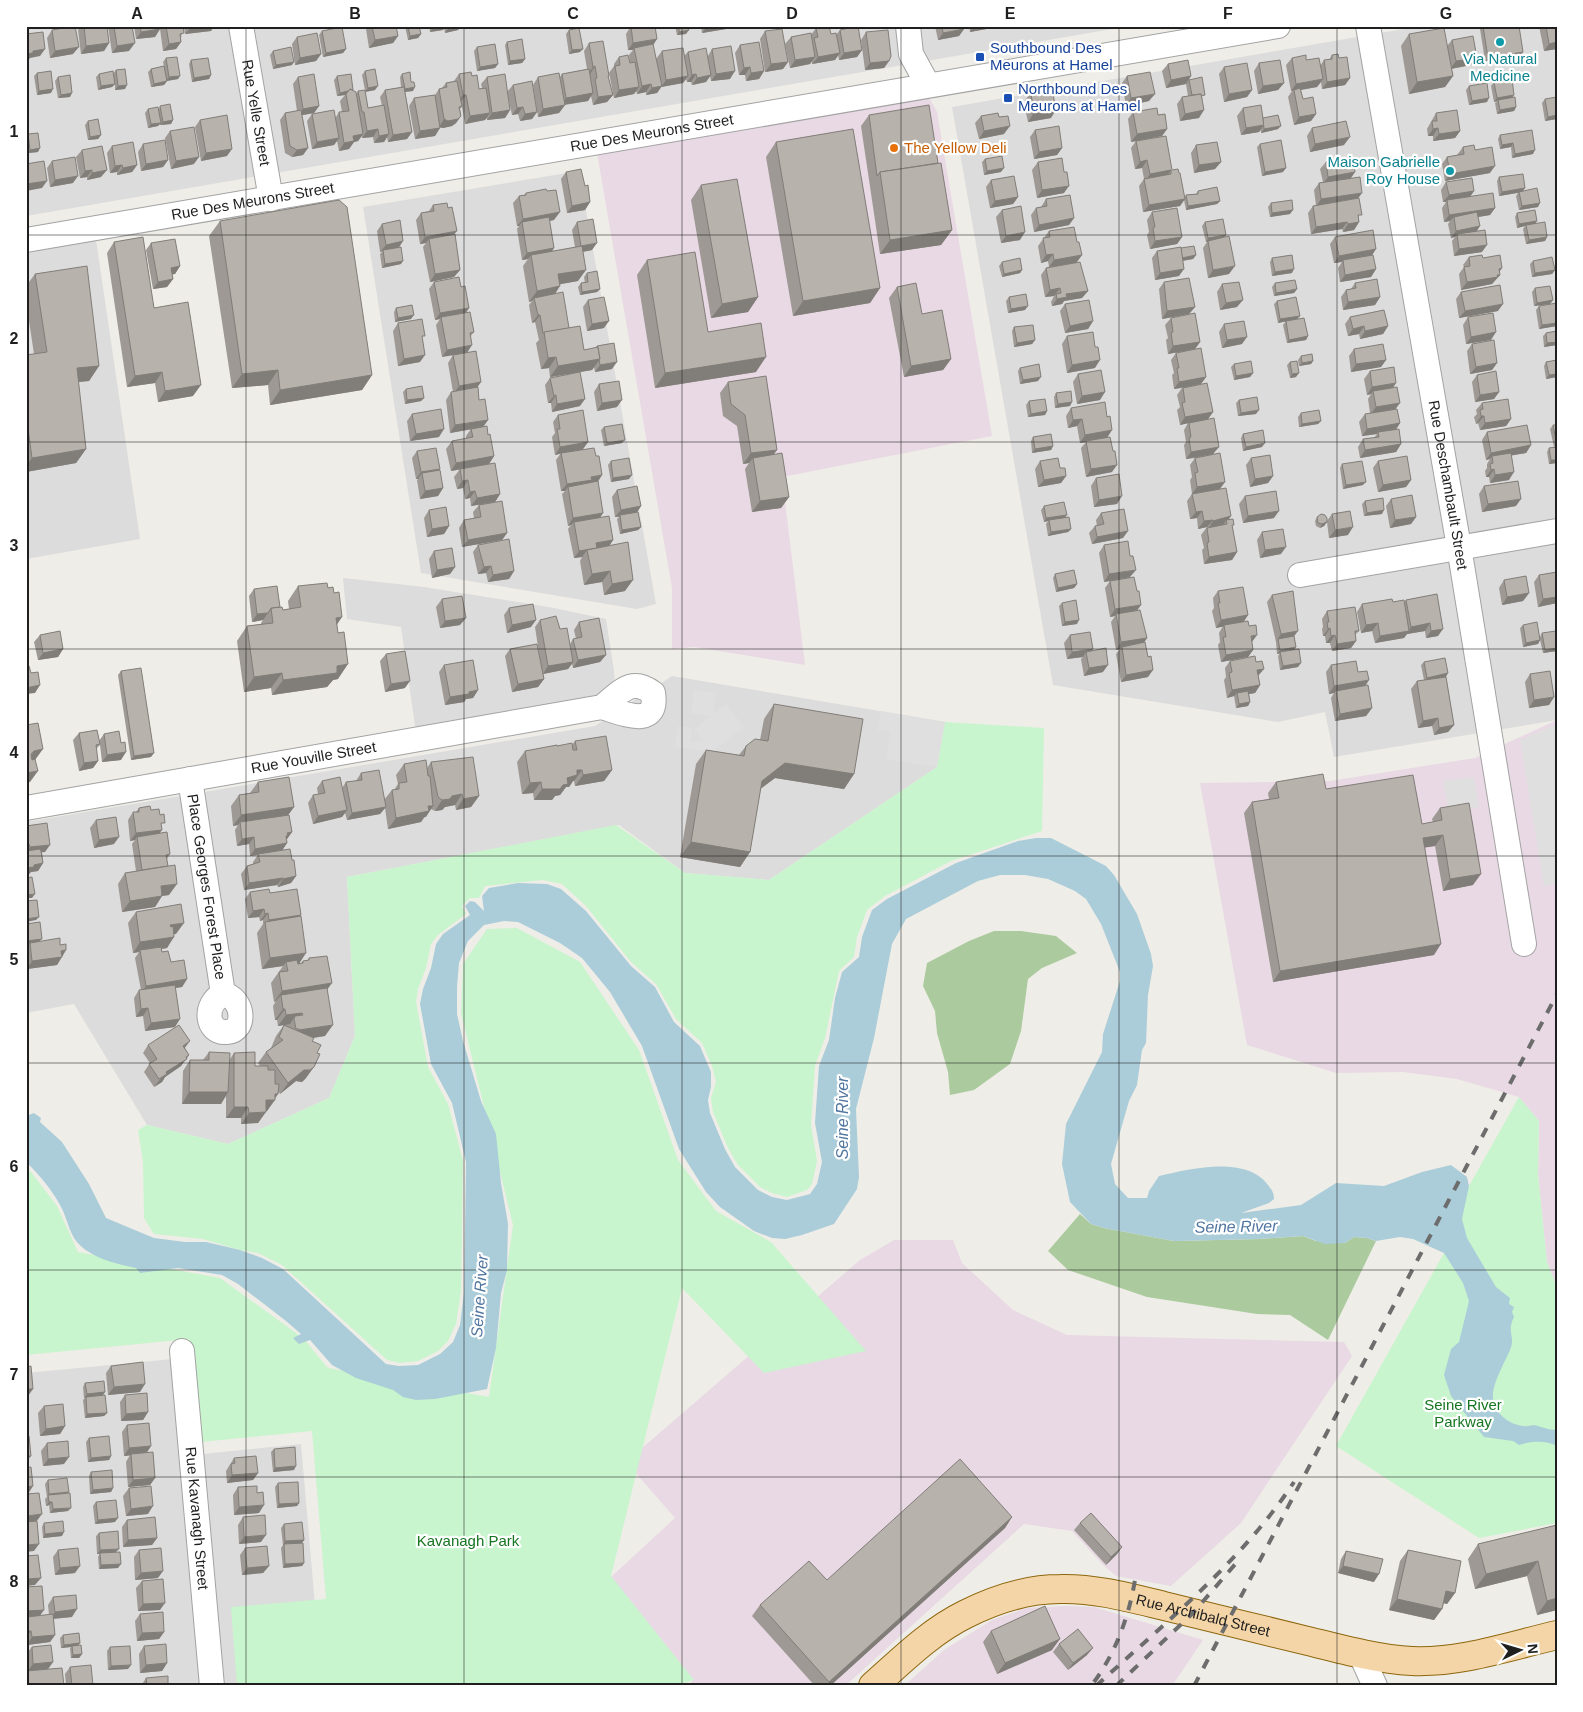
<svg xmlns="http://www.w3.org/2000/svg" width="1583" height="1712" font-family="Helvetica,sans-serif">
<rect width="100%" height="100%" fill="#efede7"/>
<g fill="#dddcdc">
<polygon points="26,26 1130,26 26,216"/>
<polygon points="1421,26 1557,26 1557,720 1334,757 1325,712 1278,722 1053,685 952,107"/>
<polygon points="579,171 656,604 637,609 421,573 363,207"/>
<polygon points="95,233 140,539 26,559 26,245"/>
<polygon points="343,578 424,587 549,607 606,619 614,671 615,689 602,701 416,733 401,627 347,619"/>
<polygon points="672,676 945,722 937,767 769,880 685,873 619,825 347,877 355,1036 329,1098 228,1144 147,1125 74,1004 26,1013 26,822 595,726"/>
<polygon points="173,1359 183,1456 301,1444 322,1686 26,1686 26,1373"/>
</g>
<g fill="#e8d9e4">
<polygon points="926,92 937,112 992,436 782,477 805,665 694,647 672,649 672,588 597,153"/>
<polygon points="1557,720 1557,1288 1547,1262 1538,1175 1539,1121 1519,1097 1457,1079 1403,1072 1336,1073 1247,1045 1200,783 1330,781 1475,758"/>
<polygon points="894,1240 953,1240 962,1263 1013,1310 1067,1335 1344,1342 1352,1356 1241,1523 1171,1586 1116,1576 1104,1566 1072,1531 1024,1524 845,1686 688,1686 693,1680 611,1577 675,1518 626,1462 860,1260"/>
<polygon points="1067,1606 1094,1607 1203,1640 1172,1686 904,1686 944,1650 992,1620 1027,1608"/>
</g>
<g fill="#abcb9f">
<polygon points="994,931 1021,931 1056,936 1077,953 1042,968 1028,979 1021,1031 1010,1064 974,1090 950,1095 948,1072 937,1033 935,1011 923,986 927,963 969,941"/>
<polygon points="1080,1214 1091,1224 1104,1228 1174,1241 1259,1239 1303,1236 1316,1241 1345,1243 1354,1237 1367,1238 1376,1241 1328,1340 1290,1315 1257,1314 1147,1297 1068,1270 1048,1251"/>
</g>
<g fill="#c8f5cd">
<polygon points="945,722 1044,728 1042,831 951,861 885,896 867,910 857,937 854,957 839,971 825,1038 815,1066 811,1125 817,1161 812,1184 807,1190 787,1197 772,1193 760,1187 738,1165 728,1148 713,1112 711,1098 716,1082 712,1066 702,1043 676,1019 656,984 631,962 586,906 562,884 543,880 485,886 479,898 470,898 462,906 466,914 438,935 431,944 426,968 418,989 416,1002 428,1067 448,1104 463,1161 461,1291 456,1324 448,1341 438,1351 418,1361 400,1363 387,1360 282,1265 258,1253 240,1250 203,1239 154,1234 144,1218 143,1162 138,1130 147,1125 228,1144 329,1098 355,1036 347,877 616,825 685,873 769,880 937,767"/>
<polygon points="517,928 580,962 639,1050 678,1160 716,1211 771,1242 866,1351 764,1373 682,1288 611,1576 694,1680 674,1686 237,1686 231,1607 326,1599 312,1431 201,1442 189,1339 26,1355 26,1169 31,1172 57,1206 78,1252 220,1278 303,1338 328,1368 489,1397 513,1225 461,1013 463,964 487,929"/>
<polygon points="1519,1097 1539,1121 1538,1175 1547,1262 1557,1288 1557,1523 1479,1538 1336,1446 1444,1253 1469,1186"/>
</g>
<g fill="#dfdfdf">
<polygon points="694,690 716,693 713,714 726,704 744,727 713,752 675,747 678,726 692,728 691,742 702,740 694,730 710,716 691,713"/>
<polygon points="881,711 945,722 937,767 886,759 890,732 878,730"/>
<polygon points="1557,724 1557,883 1544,886 1520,740"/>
<polygon points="1474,777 1479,807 1449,812 1443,781"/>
</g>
<path fill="#abcdd9" d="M 1036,838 L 1051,838 L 1106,866 L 1114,875 L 1137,914 L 1151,954 L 1153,966 L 1148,995 L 1146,1043 L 1142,1050 L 1137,1085 L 1129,1101 L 1111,1164 L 1115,1184 L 1128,1198 L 1147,1198 L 1149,1191 L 1159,1176 C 1190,1169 1246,1155 1268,1185 C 1272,1190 1274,1193 1274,1199 L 1269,1203 L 1241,1213 L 1301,1205 L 1336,1183 L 1384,1186 L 1422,1172 L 1451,1165 L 1467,1177 L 1469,1186 L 1462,1219 L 1467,1238 L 1496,1287 L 1510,1298 L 1509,1304 L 1514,1307 L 1512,1312 L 1514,1317 C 1506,1333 1516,1336 1510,1350 C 1505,1362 1492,1384 1493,1397 C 1494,1413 1508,1424 1523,1426 C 1527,1427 1531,1425 1534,1425 C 1543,1427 1548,1430 1557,1430 L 1557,1446 C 1546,1440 1530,1441 1519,1445 L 1513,1441 L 1484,1437 L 1451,1396 L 1444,1375 L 1451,1349 L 1459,1342 L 1469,1301 L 1463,1283 L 1444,1253 L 1413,1239 L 1400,1237 L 1376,1241 L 1367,1238 L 1354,1237 L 1345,1243 L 1325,1244 L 1303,1236 L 1259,1239 L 1174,1241 L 1104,1228 L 1091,1224 L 1070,1202 L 1062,1164 L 1066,1124 L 1102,1052 L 1103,1034 L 1120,981 L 1120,972 L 1101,924 L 1086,899 L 1075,891 L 1048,879 L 1025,875 L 1000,875 L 978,881 L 906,919 L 892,944 L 874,1038 L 856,1109 L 859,1177 L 857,1189 L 834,1224 L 802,1235 L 785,1239 L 772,1238 L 754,1231 L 720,1207 L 706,1192 L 679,1149 L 642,1046 L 610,992 L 582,958 L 560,943 L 518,922 L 504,921 L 484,925 L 468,941 L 459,963 L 457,987 L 457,1014 L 463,1041 L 481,1101 L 496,1134 L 501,1183 L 508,1224 L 507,1270 L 501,1293 L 496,1348 L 487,1389 L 435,1399 L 416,1400 L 403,1397 L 393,1390 L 356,1378 L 332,1365 L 310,1340 L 299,1344 L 293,1338 L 301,1334 L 286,1321 L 238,1284 L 222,1275 L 178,1268 L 140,1273 L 136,1268 C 116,1264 86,1257 74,1238 C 68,1228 66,1215 60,1205 C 52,1190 39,1174 26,1162 L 26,1116 L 34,1113 L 41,1118 L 40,1122 L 62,1142 L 89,1184 L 106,1218 L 154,1238 L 185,1242 L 206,1242 L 240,1250 L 262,1258 L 283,1269 L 386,1364 L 399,1366 L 418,1365 L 440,1354 L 453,1342 L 460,1325 L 464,1293 L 466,1162 L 452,1103 L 431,1064 L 420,1004 L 423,989 L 431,968 L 436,944 L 443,934 L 470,915 L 465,906 L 470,901 L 475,902 L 484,911 L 482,896 L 489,888 L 518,883 L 547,884 L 561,889 L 586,911 L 631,966 L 655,987 L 674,1022 L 700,1046 L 711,1072 L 711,1087 L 708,1100 L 710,1113 L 725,1149 L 735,1167 L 758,1190 L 772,1197 L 787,1200 L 810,1194 L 817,1184 L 822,1162 L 815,1123 L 819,1066 L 829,1040 L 835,998 L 842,972 L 859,957 L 862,937 L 872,910 L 887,899 L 956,863 L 1018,841 Z"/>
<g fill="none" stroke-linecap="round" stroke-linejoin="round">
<g stroke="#a3a3a3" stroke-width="26">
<g id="minor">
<path id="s1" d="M 241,26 L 271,199"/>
<polyline points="908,26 911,54 928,85"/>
<path id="s2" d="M 1368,26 L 1459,547 L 1524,944"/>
<path id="s3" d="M 26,240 L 1278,26"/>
<polyline points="1300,575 1557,531"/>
<path id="s4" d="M 190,779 L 223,994 C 244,998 247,1031 227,1032 C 206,1034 203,1004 223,994"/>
<path id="s5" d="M 26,808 L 602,707 C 620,693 631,676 653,693 C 659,730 622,713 602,707"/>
<path id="s6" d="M 182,1351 L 212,1686"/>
<polyline points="1360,1653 1375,1686"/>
</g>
</g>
<g stroke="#8d670e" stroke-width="30">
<g id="major">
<path id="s7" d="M 873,1686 C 902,1660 931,1631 966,1614 C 994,1600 1028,1589 1060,1589 C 1095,1588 1131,1598 1164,1606 C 1214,1618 1262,1630 1312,1642 C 1344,1650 1378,1659 1412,1661 C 1461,1663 1510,1646 1557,1635"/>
</g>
</g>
<use href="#minor" stroke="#fff" stroke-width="24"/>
<use href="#major" stroke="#f4d5a7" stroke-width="28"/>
<g stroke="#6d6d6d" stroke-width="4" stroke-dasharray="10 10" stroke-linecap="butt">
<path d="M 1094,1682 C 1116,1652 1129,1616 1135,1580"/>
<path d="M 1096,1686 C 1166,1622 1242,1561 1294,1482"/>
<polyline points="1116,1686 1193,1613 1238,1561"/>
<polyline points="1194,1686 1557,994"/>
</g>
</g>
<g fill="#9e9994">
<polygon points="81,26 107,26 109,43 104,51 81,54 78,30"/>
<polygon points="108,26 132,26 129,51 112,53"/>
<polygon points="134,26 183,26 181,38 181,42 176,49 163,51 160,29 155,37 136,39"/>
<polygon points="184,26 214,26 211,31 185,34"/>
<polygon points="367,26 396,26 398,36 393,43 369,48 366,29"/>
<polygon points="405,26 419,26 421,34 418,38 408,40"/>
<polygon points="429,26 460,26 460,27 458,30 445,33 444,28 443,30 430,32"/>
<polygon points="631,26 653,45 656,59 662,51 684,56 688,52 708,56 712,49 730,79 711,81 710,76 706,82 692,85 691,82 687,82 686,79 683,83 661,87 657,93 646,95 646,92 637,94 636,91 634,94 614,98 609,73 614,66 614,64 619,57 630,63 629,55 633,50 628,50 626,34"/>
<polygon points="675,26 688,26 686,34 677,35"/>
<polygon points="701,26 728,26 726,29 702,33"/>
<polygon points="935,26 964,26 964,29 959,36 938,40"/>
<polygon points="969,26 993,26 992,28 970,32"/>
<polygon points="1482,26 1519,26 1521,56 1485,61 1480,29"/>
<polygon points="1539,26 1557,26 1557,49 1544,51"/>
<polygon points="816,28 831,34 836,35 840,30 862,50 857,57 839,60 838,55 835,60 812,64 812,61 810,64 790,68 785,44 791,37 811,35"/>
<polygon points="52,30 73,54 50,58 47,38"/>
<polygon points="569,30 580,52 569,54 566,34"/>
<polygon points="322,31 346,49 343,53 323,57 319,35"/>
<polygon points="765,31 788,62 783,69 765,72 760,39"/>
<polygon points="866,32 889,61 884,68 865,70 861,40"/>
<polygon points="1409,34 1447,46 1452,40 1477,58 1471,65 1451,69 1453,76 1445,87 1409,94 1401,46"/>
<polygon points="297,37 321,54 316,61 295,65 292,44"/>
<polygon points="507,42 525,59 522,63 508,65 505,45"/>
<polygon points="589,43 609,76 608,78 613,95 607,102 593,105 591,96 588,101 565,105 559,113 538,117 533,85 538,77 560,77 562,74 587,69 584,51"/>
<polygon points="740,45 764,71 759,79 746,81 745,75 739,75 735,53"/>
<polygon points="477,47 498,64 495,68 477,71 474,51"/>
<polygon points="273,51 292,65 273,69 270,55"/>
<polygon points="1332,55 1339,58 1350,78 1345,85 1322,89 1321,82 1317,87 1301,90 1303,99 1316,114 1311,121 1294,125 1288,97 1292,91 1291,91 1286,65 1292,58 1306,60 1320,66 1324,60 1329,60"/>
<polygon points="1557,56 1557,68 1555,59"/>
<polygon points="166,58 178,79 167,81 164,85 151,87 148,72 151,69 164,66 163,62"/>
<polygon points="191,60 211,75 209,79 192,82 189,64"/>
<polygon points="1259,63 1284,83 1278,90 1258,94 1254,71"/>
<polygon points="1168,64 1191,76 1189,79 1203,99 1202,99 1199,118 1180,121 1177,104 1182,97 1188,96 1186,84 1166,88 1162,71"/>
<polygon points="1224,67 1252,90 1247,97 1224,102 1219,74"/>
<polygon points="116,70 125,89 115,90 115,84 112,87 98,90 96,77 99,74 113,74"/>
<polygon points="365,71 375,90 365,92 368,108 382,106 380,97 385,90 401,87 400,77 402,74 413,91 405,92 412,132 407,139 388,142 387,137 384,142 374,143 373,137 362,138 362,136 358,141 354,142 349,149 339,151 337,141 334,145 312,149 307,121 312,114 336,117 339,112 342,112 340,101 345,95 337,96 334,80 337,76 353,90 356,94 358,91 365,90 362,75"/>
<polygon points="37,73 51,93 37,95 34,76"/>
<polygon points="459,74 472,76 479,89 482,88 481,84 487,77 510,110 505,118 487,120 487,118 485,120 465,124 462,107 460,109 461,116 456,123 452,126 443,128 440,127 435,136 415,139 409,106 414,98 435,95 439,89 442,88 446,83 454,81"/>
<polygon points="1127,76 1149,101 1126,106 1122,83"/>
<polygon points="58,77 70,97 58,98 55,81"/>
<polygon points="298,77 319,106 314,113 302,115 308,148 303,155 292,157 285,153 280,120 285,113 297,111 293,84"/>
<polygon points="1494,82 1513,97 1516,107 1514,111 1497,114 1495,103 1497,101 1494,102 1491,86"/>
<polygon points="513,85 537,112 532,119 520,121 518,114 512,115 507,92"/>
<polygon points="1469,86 1487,102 1469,105 1466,90"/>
<polygon points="1031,93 1051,118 1028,122 1025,108 1026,106 1025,100"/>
<polygon points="1545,99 1557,119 1545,121 1542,103"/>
<polygon points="160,106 173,120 171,124 160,125 160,124 158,126 148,128 145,113 148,109 159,109"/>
<polygon points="1243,108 1263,118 1278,129 1261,133 1261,130 1259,132 1241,135 1237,116"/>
<polygon points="1133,112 1167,129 1162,136 1131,142 1128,119"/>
<polygon points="1436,113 1460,131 1455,138 1433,141 1433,136 1428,136 1427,129"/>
<polygon points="869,115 938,163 952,230 941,245 880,254 861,126"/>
<polygon points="981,116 999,117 1004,134 979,139 975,123"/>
<polygon points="200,120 227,156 201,161 195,127"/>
<polygon points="88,121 101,135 98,139 88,140 85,125"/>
<polygon points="1312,128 1344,145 1310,152 1307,136"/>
<polygon points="1035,130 1062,148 1057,155 1034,159 1030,137"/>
<polygon points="170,131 194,164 171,169 165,138"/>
<polygon points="28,134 38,152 28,153 26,145 26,136"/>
<polygon points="1500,135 1533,154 1512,158 1511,147 1500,149 1498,139"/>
<polygon points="1136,141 1172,170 1185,197 1186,195 1196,194 1198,191 1220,201 1217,204 1186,210 1184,200 1180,206 1143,212 1139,186 1144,179 1142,168 1135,169 1131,148"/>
<polygon points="776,142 880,288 870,303 793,316 766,157"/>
<polygon points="143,144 168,160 163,167 141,171 138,152"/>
<polygon points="1260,144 1283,172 1262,176 1257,147"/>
<polygon points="1196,145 1221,162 1215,169 1194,173 1191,153"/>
<polygon points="112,146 137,165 132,172 117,175 117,172 110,173 107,153"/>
<polygon points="1463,147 1475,150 1490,173 1445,181 1442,164 1447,157 1457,155"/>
<polygon points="82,150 101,177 87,180 87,177 80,178 76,157"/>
<polygon points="985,159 1001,172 984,175 982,162"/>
<polygon points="52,161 73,183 50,187 47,168"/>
<polygon points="1038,162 1064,193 1037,198 1032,170"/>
<polygon points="1326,162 1355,172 1351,178 1358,198 1359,222 1354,230 1343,232 1342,229 1311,234 1308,213 1313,206 1316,205 1314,190 1319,183 1323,182 1320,169"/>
<polygon points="566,172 590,202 585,210 567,213 561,179"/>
<polygon points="1499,177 1525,188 1523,191 1538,207 1519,210 1516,196 1518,193 1499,196 1497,181"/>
<polygon points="991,180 1018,197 1013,204 990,208 986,187"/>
<polygon points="1446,182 1474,191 1470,197 1495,208 1490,215 1478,217 1476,231 1482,252 1454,256 1452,241 1455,237 1451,238 1448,224 1450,221 1444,222 1442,208 1446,202 1443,202 1441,190"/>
<polygon points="701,185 758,297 748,312 711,318 691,200"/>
<polygon points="526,193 554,220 549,221 554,248 552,251 575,247 572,230 577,222 592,250 583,252 578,281 560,284 555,294 569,328 584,350 596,348 597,346 612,369 595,372 594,367 592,370 550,377 549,368 541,369 536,343 539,340 535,322 532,323 529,305 532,301 529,302 523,266 528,259 522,260 517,229 519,226 517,226 513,203 519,196 524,195"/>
<polygon points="1046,199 1074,218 1069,225 1034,232 1031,215 1036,208 1041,207"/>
<polygon points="1271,203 1290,214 1270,217 1268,207"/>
<polygon points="433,205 454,234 460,270 454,277 430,282 423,247 426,243 420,244 416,220 421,213 429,211"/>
<polygon points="1002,210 1020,240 1001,243 996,217"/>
<polygon points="1152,212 1182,237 1177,244 1150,249 1147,235 1149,232 1147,220"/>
<polygon points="1517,213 1537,221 1535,223 1547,237 1545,241 1526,244 1523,229 1525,226 1517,228 1515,217"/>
<polygon points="220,221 372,375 362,390 270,405 268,385 232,388 209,236"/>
<polygon points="1205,222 1226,235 1224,237 1229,274 1208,278 1203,248 1207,242 1206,242 1202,226"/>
<polygon points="382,224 399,248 401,264 382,268 380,254 382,252 380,252 377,231"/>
<polygon points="1049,231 1077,242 1082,255 1077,262 1088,291 1082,298 1064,301 1062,304 1052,306 1051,302 1054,296 1045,297 1041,275 1046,268 1049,267 1048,261 1041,263 1038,246"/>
<polygon points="1335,237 1372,255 1376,269 1371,277 1340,282 1338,268 1342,262 1334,263 1330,244"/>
<polygon points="114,242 154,308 193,396 158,402 155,383 127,387 107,253"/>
<polygon points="151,243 180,266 175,274 172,274 173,279 167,287 153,289 146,250"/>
<polygon points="1181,248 1196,255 1193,259 1183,261 1179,276 1155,280 1152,258 1157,251"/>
<polygon points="1469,257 1483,258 1502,268 1499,272 1500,275 1492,284 1461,290 1459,274 1464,267 1463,265"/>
<polygon points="1272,258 1292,273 1272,276 1270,262"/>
<polygon points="647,260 708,332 756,372 655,388 637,275"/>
<polygon points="1533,261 1555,270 1552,274 1532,277 1530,264"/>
<polygon points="1002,262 1022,270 1020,273 1002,277 999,266"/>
<polygon points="587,273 600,289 597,292 580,295 578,287 581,283 585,283 584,277"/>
<polygon points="35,274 99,366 89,381 78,382 86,449 76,463 26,472 26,355 34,354 26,301 26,286"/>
<polygon points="434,282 461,287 469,308 466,313 474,332 470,337 442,357 436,325 440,319 435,320 429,289"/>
<polygon points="1164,282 1195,307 1189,314 1162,319 1159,289"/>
<polygon points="1275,283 1297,289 1294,293 1274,296 1272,287"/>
<polygon points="1355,283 1380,297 1375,305 1343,310 1341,297 1346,290 1351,289"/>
<polygon points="1222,284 1237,307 1220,310 1217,292"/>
<polygon points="897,287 951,359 943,370 904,377 889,298"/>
<polygon points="1535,288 1553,300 1550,304 1534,306 1532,292"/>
<polygon points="1461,292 1498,311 1459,318 1456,299"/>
<polygon points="1009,297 1025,310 1008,313 1006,301"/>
<polygon points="588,300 604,328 587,331 583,307"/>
<polygon points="1277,301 1300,316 1297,319 1308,336 1306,340 1287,343 1283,325 1286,321 1292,320 1278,323 1274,304"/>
<polygon points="1557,303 1557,326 1539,329 1536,310 1539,306"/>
<polygon points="1065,304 1093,321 1088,329 1065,333 1060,311"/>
<polygon points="396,308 411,319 395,322 394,312"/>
<polygon points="1350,317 1388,326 1383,334 1360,339 1359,334 1348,336 1345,324"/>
<polygon points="1468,317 1491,340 1466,344 1463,325"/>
<polygon points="1171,318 1200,342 1195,349 1168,354 1166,340 1168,338 1165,325"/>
<polygon points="398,323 423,339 420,362 398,366 393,331"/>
<polygon points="1224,324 1242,344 1222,348 1219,332"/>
<polygon points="1014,327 1035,340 1032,344 1014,347 1012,331"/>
<polygon points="1557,331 1557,345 1544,347 1543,336 1546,333"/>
<polygon points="1067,336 1095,368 1067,373 1062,344"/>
<polygon points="1472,344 1497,363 1492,370 1470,374 1467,351"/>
<polygon points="1354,349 1386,360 1381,367 1351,372 1349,356"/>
<polygon points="1176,353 1206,377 1201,384 1213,412 1208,419 1220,489 1228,520 1232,527 1237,552 1232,560 1204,564 1202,550 1204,548 1201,535 1207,527 1198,529 1197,518 1190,519 1187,501 1192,494 1190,480 1192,477 1190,465 1195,458 1186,459 1184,445 1186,442 1184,430 1188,423 1180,425 1177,410 1180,407 1177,395 1182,388 1174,389 1172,375 1174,373 1171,360"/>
<polygon points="453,355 481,382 477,387 479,400 488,420 483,427 488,435 494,456 489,464 451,471 446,449 452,441 466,439 466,436 471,429 473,429 450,433 446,400 451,392 453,392 448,363"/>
<polygon points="1301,356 1313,361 1311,364 1299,366 1298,360"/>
<polygon points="1557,360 1557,377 1546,379 1544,366 1546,362"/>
<polygon points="1290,362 1296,377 1290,378 1287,365"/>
<polygon points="1234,364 1253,373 1250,377 1234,380 1231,367"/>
<polygon points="1020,368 1038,381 1020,384 1018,371"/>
<polygon points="1370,371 1394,388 1396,409 1400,423 1396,429 1401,444 1396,452 1360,458 1358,447 1363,439 1374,438 1377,434 1362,436 1359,422 1365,414 1370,413 1368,399 1371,394 1367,395 1364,379"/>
<polygon points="1078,374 1100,400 1077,404 1073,382"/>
<polygon points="1477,375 1499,392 1494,399 1475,402 1472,382"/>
<polygon points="550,378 580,406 552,412 551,403 548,403 545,385"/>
<polygon points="728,382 773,454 789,497 781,508 752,512 745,469 749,463 743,464 737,426 723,416 720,393"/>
<polygon points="599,384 617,407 597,411 594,392"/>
<polygon points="406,389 424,398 421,401 405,404 403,392"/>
<polygon points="1056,393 1070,406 1055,408 1054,397"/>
<polygon points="1239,400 1256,414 1238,416 1236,403"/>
<polygon points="1029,401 1047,411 1045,415 1028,417 1026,405"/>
<polygon points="1482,403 1511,419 1506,426 1480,430 1478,423 1476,424 1474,417 1477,414 1476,410"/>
<polygon points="1071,408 1107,437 1112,472 1086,477 1081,448 1086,442 1080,443 1077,426 1068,428 1066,416"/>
<polygon points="1301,413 1321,421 1318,424 1299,427 1298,417"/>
<polygon points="412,414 439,437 410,441 407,421"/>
<polygon points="558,415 588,442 583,449 596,456 602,475 598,482 603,513 600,518 613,540 609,546 625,591 604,595 602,582 584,585 580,561 582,557 574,558 568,529 571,525 568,526 562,494 565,491 561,491 556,460 561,453 555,455 552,437 555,433 553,422"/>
<polygon points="1553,425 1557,425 1557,463 1549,464 1547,452 1549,448 1554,447 1550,429"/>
<polygon points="604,427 622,443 604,446 601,430"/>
<polygon points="1487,432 1531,445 1526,453 1511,455 1509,480 1490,483 1489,477 1486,477 1485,471 1487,468 1487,464 1490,459 1486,460 1482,440"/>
<polygon points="1243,434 1262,447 1243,451 1241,438"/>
<polygon points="1033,437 1053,446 1051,450 1032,453 1031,441"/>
<polygon points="417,451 439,470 443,488 438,496 420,499 417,480 418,479 416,479 412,458"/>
<polygon points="1251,458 1273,476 1268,483 1250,487 1246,465"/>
<polygon points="611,461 629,479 611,482 608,465"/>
<polygon points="1040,461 1060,468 1066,476 1061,483 1038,487 1035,469"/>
<polygon points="1378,461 1411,480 1406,487 1378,492 1373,468"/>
<polygon points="1342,464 1363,485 1343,489 1340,468"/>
<polygon points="460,469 500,494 495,502 471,506 470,498 465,499 463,488 457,489 454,477"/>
<polygon points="1096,478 1117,504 1094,507 1091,486"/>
<polygon points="1484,486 1516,506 1482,512 1479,494"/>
<polygon points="617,490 641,506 637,512 641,527 638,530 620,534 617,519 619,517 615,517 612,497"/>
<polygon points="1245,496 1274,518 1243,523 1239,504"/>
<polygon points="1391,499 1416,517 1411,524 1390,528 1386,506"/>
<polygon points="1365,501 1382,514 1364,516 1362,504"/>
<polygon points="479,505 507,533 502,540 462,547 459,528 464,520 474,518 473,512"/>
<polygon points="1044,506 1065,517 1071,529 1068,532 1048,536 1046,524 1048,521 1044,522 1041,510"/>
<polygon points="429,510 449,526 444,534 427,537 424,518"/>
<polygon points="1101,513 1123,538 1092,544 1089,533 1095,526 1097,526 1096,520"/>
<polygon points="1332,514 1348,535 1329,538 1327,522 1324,526 1320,528 1316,526 1315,521 1317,517 1327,521"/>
<polygon points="1262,532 1281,554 1260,558 1257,540"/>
<polygon points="478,545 514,571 509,579 488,582 486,573 478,574 473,552"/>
<polygon points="1104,545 1130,577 1137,610 1147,638 1144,643 1148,677 1121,682 1116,654 1120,649 1116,650 1111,622 1115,616 1110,617 1105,588 1110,581 1104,582 1099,553"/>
<polygon points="434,551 455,567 450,574 432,578 429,559"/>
<polygon points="1557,572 1557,603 1538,607 1534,582 1539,575"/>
<polygon points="1055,574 1077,584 1074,588 1056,592 1053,578"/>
<polygon points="1504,580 1529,593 1523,601 1502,605 1499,588"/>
<polygon points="298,586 328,588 337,624 338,679 333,680 327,687 272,695 271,688 244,692 237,641 247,626 261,624 261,623 263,620 252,622 249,596 254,589 280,607 283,610 289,609 288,601"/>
<polygon points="1218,591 1248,615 1243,622 1252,642 1253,650 1248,657 1221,662 1218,645 1220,642 1219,633 1223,626 1216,628 1212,611 1214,608 1213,598"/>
<polygon points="1437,594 1438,636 1426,638 1425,631 1407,634 1404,638 1375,643 1372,631 1361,633 1357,612 1362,604 1393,602 1404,602 1406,600"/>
<polygon points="1272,595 1294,636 1296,647 1294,650 1298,667 1280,670 1278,656 1280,653 1277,654 1276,642 1267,602"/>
<polygon points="442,599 460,625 440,628 436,607"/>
<polygon points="1062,603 1077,624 1062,626 1059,606"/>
<polygon points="509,608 531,627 507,633 504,615"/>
<polygon points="1327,611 1359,631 1355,635 1356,641 1351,648 1332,651 1330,643 1326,643 1325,636 1323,636 1322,629 1323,627 1322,619"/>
<polygon points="540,620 560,629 570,644 573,639 576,639 574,630 579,622 606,655 600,662 573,668 572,664 568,669 543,674 544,679 538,687 512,692 505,656 510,649 542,673 535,627"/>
<polygon points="1523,625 1540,637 1542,633 1557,651 1543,653 1540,640 1538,644 1523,647 1520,628"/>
<polygon points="40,635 63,649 58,657 38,660 34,642"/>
<polygon points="1070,635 1093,649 1092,651 1103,672 1084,676 1081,659 1083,657 1067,659 1064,643"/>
<polygon points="386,654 405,688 385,692 380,661"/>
<polygon points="1230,661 1258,676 1260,685 1255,693 1249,694 1250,702 1248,706 1236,708 1234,696 1227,698 1224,680 1226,677 1225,668"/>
<polygon points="1424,662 1446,677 1454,725 1448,732 1434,735 1432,726 1418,728 1411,689 1417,681 1424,680 1421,665"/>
<polygon points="444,665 478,690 473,698 466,699 464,702 445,705 439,672"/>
<polygon points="1331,665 1358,672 1366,686 1372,708 1366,716 1335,721 1331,698 1334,693 1329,694 1326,672"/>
<polygon points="121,671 151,757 131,760 118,675"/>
<polygon points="1530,674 1554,697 1549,705 1529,708 1525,682"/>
<polygon points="774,704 854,774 844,789 775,778 760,789 750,852 740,867 680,857 696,764 706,750 739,755 746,746 760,740 764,719"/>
<polygon points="79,733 99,741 104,734 121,760 102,762 100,745 96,749 98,761 93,768 79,771 73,740"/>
<polygon points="575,741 612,770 604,781 575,786 574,781 573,781 569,787 566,787 560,795 555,796 552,800 534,800 533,793 522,794 517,762 525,751 557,746 572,745"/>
<polygon points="431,762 479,796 471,807 456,810 455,805 445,807 442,810 435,811 431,809 421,822 388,829 385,808 380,814 347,820 345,813 342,817 313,824 308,803 313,795 318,794 317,788 322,781 342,788 346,782 356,781 361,773 384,800 392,790 394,790 398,784 396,775 404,764 427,768"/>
<polygon points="258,782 294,807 288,815 292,832 287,839 287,843 282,850 292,860 296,876 291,883 278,887 277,885 244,890 241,874 247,866 253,864 253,862 258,855 250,856 249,844 237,846 235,830 238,825 233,826 231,806 239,795 250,793"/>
<polygon points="1276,782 1326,789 1422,824 1433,822 1432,819 1440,808 1473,885 1443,891 1435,846 1425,847 1434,955 1273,982 1244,813 1252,802 1269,799 1268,793"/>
<polygon points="139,808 151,810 162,827 160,833 170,854 167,859 169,895 162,896 155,907 122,912 118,884 125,873 136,871 132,844 135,840 130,841 128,820 133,812 136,812"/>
<polygon points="96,820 114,844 94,848 90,828"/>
<polygon points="26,826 45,852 42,852 43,863 38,871 31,872 29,874 26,875"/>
<polygon points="250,892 270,893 300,917 299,964 301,963 303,961 308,960 309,958 327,989 325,1036 313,1038 306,1078 302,1082 296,1081 280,1094 279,1092 267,1111 266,1111 258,1123 241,1124 241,1118 226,1118 226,1096 221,1104 182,1104 183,1071 190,1060 203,1060 209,1052 230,1059 234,1053 255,1066 260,1066 258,1063 266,1052 271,1048 276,1036 284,1025 278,1026 277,1020 275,1020 273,1006 276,1001 274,1002 271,983 283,966 262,969 257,933 263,924 263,920 260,921 259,917 248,918 245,899"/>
<polygon points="136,912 176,934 174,934 167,948 161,949 162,952 187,979 182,987 175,988 175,1027 145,1031 143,1016 136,1017 134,998 139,990 141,990 135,958 139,952 133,953 128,923"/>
<polygon points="26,924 40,942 60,945 66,950 57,965 27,969 26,948 29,944 26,944"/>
<polygon points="148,1045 185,1048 189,1055 181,1066 165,1077 162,1082 154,1087 144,1072 150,1063 143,1053"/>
<polygon points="111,1366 140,1392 108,1395 106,1373"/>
<polygon points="85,1383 105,1392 103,1395 107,1413 104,1416 85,1418 83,1400 85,1398 84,1398 83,1387"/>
<polygon points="125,1395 148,1412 143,1420 121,1421 120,1402"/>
<polygon points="44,1406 65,1426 60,1434 40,1436 38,1413"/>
<polygon points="127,1425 151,1446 146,1453 155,1478 150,1485 128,1487 126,1462 130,1455 124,1456 122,1432"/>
<polygon points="89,1438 111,1456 109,1460 88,1462 86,1442"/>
<polygon points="47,1443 64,1464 43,1466 41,1451"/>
<polygon points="274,1449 294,1470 273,1472 271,1452"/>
<polygon points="234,1458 258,1473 253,1480 227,1483 226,1471"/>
<polygon points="91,1472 113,1488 111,1492 90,1494 89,1476"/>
<polygon points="48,1480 68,1511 50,1513 49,1505 46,1506 45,1499 47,1497 45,1484"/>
<polygon points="278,1483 299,1503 297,1506 277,1508 275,1487"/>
<polygon points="238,1487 259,1513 234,1515 233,1495"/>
<polygon points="129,1488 148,1514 126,1516 123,1496"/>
<polygon points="96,1502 115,1522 95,1524 93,1506"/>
<polygon points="243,1517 261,1542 239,1544 238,1525"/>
<polygon points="1012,1517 1005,1528 830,1686 815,1686 752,1616 760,1605 827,1580"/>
<polygon points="127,1520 157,1538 152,1545 123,1547 122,1527"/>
<polygon points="44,1523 62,1536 43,1538 42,1527"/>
<polygon points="1080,1523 1122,1547 1117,1554 1106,1565 1074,1530"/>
<polygon points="284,1524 304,1540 302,1543 304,1563 302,1566 283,1568 281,1548 283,1545 281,1528"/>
<polygon points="1557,1525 1557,1610 1537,1615 1527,1576 1475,1589 1468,1559 1478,1544"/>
<polygon points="99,1533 116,1552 118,1568 99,1569 98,1557 100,1553 103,1553 97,1554 96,1536"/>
<polygon points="245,1548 269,1566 263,1573 242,1575 240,1555"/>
<polygon points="58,1550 75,1573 55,1575 53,1557"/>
<polygon points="139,1550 158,1578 135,1580 134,1557"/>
<polygon points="1408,1550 1455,1593 1447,1604 1444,1603 1442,1609 1434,1620 1389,1610 1400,1561"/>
<polygon points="1346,1551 1374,1582 1338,1573 1341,1559"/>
<polygon points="142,1581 160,1610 138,1611 136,1588"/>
<polygon points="26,1587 40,1616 49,1615 48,1605 53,1597 72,1617 53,1619 55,1635 50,1642 27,1645"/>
<polygon points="140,1614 164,1632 159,1639 137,1641 135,1621"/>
<polygon points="991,1631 1052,1650 997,1674 983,1642"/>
<polygon points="63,1635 80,1643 78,1645 82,1654 79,1658 71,1658 70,1649 71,1647 61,1648 60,1638"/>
<polygon points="1059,1644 1087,1655 1068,1670 1053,1652"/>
<polygon points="144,1646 167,1663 162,1671 140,1673 139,1654"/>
<polygon points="32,1647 53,1662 48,1669 28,1671 26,1654"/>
<polygon points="110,1647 128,1669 108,1670 107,1651"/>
<polygon points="70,1667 93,1686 66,1686 65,1674"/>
<polygon points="146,1678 168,1686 141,1686"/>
</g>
<g fill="#817d78">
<polygon points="195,26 214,26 211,31 185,34 191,27"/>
<polygon points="723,26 728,26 726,29 702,33 705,29"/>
<polygon points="973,26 993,26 992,28 970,32"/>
<polygon points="445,27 443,30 430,32 432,29"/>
<polygon points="460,27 458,30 445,33 448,29"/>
<polygon points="160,29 155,37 136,39 141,32"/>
<polygon points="964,29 959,36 938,40 943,33"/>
<polygon points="689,30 686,34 677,35 679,32"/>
<polygon points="421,34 418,38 408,40 410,36"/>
<polygon points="398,36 393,43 369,48 375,40"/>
<polygon points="657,39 652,47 634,48 633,50 628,50 633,43"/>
<polygon points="181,42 176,49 163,51 169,44"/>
<polygon points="1557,42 1557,49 1544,51 1549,44"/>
<polygon points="109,43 104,51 81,54 86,46"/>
<polygon points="135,43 129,51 112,53 117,46"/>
<polygon points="79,47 73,54 50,58 55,51"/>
<polygon points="45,49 40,56 30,58 28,61 26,61 26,54 33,51"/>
<polygon points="346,49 343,53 323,57 326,53"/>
<polygon points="583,49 580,52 569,54 572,50"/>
<polygon points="862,50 857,57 839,60 844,53"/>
<polygon points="1523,52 1521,56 1485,61 1488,58"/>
<polygon points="840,53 835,60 812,64 818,57"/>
<polygon points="321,54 316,61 295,65 300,58"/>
<polygon points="815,57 810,64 790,68 795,60"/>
<polygon points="1477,58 1471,65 1450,69 1456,61"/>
<polygon points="525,59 522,63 508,65 510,61"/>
<polygon points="889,61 884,68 865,70 870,63"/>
<polygon points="294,62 292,65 273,69 276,65"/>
<polygon points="788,62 783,69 765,72 771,64"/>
<polygon points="498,64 495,68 477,71 480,67"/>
<polygon points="595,66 590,74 588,74 593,67"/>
<polygon points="750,67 745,75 739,75 744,68"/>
<polygon points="735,71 730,79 711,81 716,74"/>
<polygon points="764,71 759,79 746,81 751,73"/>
<polygon points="696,74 691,82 687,82 692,75"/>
<polygon points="211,75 209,79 192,82 194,78"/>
<polygon points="711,75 706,82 692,85 697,78"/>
<polygon points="180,76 178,79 166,81 169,77"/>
<polygon points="688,76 683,83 661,87 666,80"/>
<polygon points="1191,76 1186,84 1166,88 1171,80"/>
<polygon points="1453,76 1445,87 1409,94 1417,82"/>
<polygon points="1350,78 1345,85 1322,89 1327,82"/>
<polygon points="1323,79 1317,87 1294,91 1294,90 1291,91 1296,84"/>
<polygon points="167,81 164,85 151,87 154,84"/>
<polygon points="1284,83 1278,90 1258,94 1263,86"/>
<polygon points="115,84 112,87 98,90 101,86"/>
<polygon points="651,84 646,92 637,94 642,86"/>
<polygon points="127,85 125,89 115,90 118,86"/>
<polygon points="378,86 375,90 365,92 368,88"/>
<polygon points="662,86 657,93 646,95 652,88"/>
<polygon points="415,87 413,91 402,92 405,89"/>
<polygon points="639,87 634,94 614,98 619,90"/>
<polygon points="53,89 51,93 37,95 39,91"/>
<polygon points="353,90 346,94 345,95 337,96 340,93"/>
<polygon points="1252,90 1247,97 1224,102 1229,94"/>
<polygon points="72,93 70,97 58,98 61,95"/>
<polygon points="593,93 588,101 561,105 566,98"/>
<polygon points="1155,94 1149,101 1126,106 1131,98"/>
<polygon points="463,95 466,95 461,102 457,103"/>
<polygon points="613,95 607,102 593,105 598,97"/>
<polygon points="1514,95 1512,98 1498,100 1497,101 1494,102 1497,98"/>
<polygon points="1489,98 1487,102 1469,105 1472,101"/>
<polygon points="565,105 559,113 538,117 543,109"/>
<polygon points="319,106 314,113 298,116 303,109"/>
<polygon points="523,107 518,114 512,115 517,108"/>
<polygon points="1516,107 1514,111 1497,114 1500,110"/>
<polygon points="510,110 505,118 487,120 492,113"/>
<polygon points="1056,110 1051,118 1028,122 1033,114"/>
<polygon points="1204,110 1199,118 1180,121 1185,114"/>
<polygon points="537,112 532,119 520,121 525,114"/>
<polygon points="490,113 485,120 465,124 470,116"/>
<polygon points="1316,114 1311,121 1294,125 1299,117"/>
<polygon points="1557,115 1557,119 1545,121 1548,117"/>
<polygon points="461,116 456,123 452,126 443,128 439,127 444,119"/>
<polygon points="173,120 171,124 160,125 163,122"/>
<polygon points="161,123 158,126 148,128 151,124"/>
<polygon points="1264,125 1259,132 1241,135 1246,128"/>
<polygon points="1010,126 1004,134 979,139 984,131"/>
<polygon points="1281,126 1278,129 1261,133 1264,129"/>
<polygon points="440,128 435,136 415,139 420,131"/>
<polygon points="1438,128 1433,136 1428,136 1433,129"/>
<polygon points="378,129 373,137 362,138 367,131"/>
<polygon points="1167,129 1162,136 1131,142 1137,134"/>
<polygon points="1460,131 1455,138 1433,141 1439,134"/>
<polygon points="412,132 407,139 388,142 393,135"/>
<polygon points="363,134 358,141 354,142 349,149 339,151 344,143 353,136"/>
<polygon points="389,134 384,142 374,143 379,136"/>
<polygon points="101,135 98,139 88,140 90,137"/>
<polygon points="1350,137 1344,145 1310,152 1315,144"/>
<polygon points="339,138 334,145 312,149 317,142"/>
<polygon points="1513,143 1511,147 1500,149 1502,145"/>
<polygon points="40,148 38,152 28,153 30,150"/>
<polygon points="308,148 303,155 292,157 297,150"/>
<polygon points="1062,148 1057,155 1034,159 1039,152"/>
<polygon points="232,149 227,156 201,161 206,153"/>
<polygon points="1535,150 1533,154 1512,158 1515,154"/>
<polygon points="199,157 194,164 171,169 176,161"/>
<polygon points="168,160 163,167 141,171 146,164"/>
<polygon points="1147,160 1142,168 1135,169 1140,162"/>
<polygon points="1221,162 1215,169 1194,173 1199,165"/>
<polygon points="122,165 117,172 110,173 115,166"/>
<polygon points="137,165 132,172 117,175 123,168"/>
<polygon points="1495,166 1490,173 1445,181 1450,174"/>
<polygon points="1004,168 1001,172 984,175 987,171"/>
<polygon points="1286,168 1283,172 1262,176 1265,172"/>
<polygon points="92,170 87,177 80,178 85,171"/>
<polygon points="107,170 101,177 87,180 92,173"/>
<polygon points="1171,170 1166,178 1145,182 1150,174"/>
<polygon points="1355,172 1350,179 1323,184 1328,177"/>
<polygon points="78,176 73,183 50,187 55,180"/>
<polygon points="47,181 42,188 26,191 26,184"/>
<polygon points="1069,186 1064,193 1037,198 1042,190"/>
<polygon points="1525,188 1522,192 1499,196 1502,192"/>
<polygon points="1474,191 1469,198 1447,200 1446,202 1443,202 1449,195"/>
<polygon points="1362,193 1357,200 1316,207 1321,199"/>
<polygon points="1018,197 1013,204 990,208 995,201"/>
<polygon points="1185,199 1180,206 1143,212 1149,205"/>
<polygon points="1220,201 1217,204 1186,210 1188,206"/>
<polygon points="590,202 585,210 567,213 572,206"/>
<polygon points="1540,203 1538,207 1519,210 1522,206"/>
<polygon points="1495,208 1490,215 1454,221 1454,217 1450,221 1444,222 1449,215"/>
<polygon points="1293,210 1290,214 1270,217 1272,213"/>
<polygon points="560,212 554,220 523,225 522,222 519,226 517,226 523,219"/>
<polygon points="1074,218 1069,225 1034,232 1039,225"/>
<polygon points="1537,221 1534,225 1526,225 1525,226 1517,228 1519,224"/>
<polygon points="1347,222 1342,229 1311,234 1316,227"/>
<polygon points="1359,222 1354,230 1343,232 1348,224"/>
<polygon points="1480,226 1475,234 1457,234 1455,237 1451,238 1456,231"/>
<polygon points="952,230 941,245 880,254 890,240"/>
<polygon points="457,231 451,238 429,239 426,243 420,244 425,237"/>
<polygon points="1025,232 1020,240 1001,243 1006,236"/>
<polygon points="1226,235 1223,239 1206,242 1208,238"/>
<polygon points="1182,237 1177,244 1150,249 1155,241"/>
<polygon points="1547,237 1545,241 1526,244 1529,240"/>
<polygon points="403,241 398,249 383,250 380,252 386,245"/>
<polygon points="597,243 592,250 576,253 581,246"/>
<polygon points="1487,245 1482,252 1454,256 1459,249"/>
<polygon points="554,248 549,256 531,255 528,259 522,260 527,253"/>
<polygon points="1376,249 1371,257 1343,260 1342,262 1334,263 1339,256"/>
<polygon points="1053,254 1048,261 1041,263 1046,255"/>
<polygon points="1082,255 1076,263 1049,267 1054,260"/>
<polygon points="1196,255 1193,259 1180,261 1182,258"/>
<polygon points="403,261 401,264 382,268 385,264"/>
<polygon points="180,266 175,274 166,276 171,268"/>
<polygon points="1235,266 1229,274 1208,278 1213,270"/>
<polygon points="1502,268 1497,275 1500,275 1492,284 1461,290 1467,282 1499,269"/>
<polygon points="1184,269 1179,276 1155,280 1160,273"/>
<polygon points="1294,269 1292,273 1272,276 1275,272"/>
<polygon points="1376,269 1371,277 1340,282 1345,275"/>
<polygon points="460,270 454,277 430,282 435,274"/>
<polygon points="586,270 578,281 550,286 558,274"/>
<polygon points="1022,270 1020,273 1002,277 1004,274"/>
<polygon points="1555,270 1552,274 1532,277 1535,273"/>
<polygon points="173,279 167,287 153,289 158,282"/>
<polygon points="560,286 553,297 534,298 532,301 529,302 537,291"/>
<polygon points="880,288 870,303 793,316 803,301"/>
<polygon points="1060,288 1054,296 1045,297 1050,290"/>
<polygon points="600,289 597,292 580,295 582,292"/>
<polygon points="1297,289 1294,293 1274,296 1276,293"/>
<polygon points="1088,291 1082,298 1064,301 1062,304 1052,306 1057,299 1066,294"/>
<polygon points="758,297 748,312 711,318 722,304"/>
<polygon points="1380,297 1375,305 1343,310 1348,302"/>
<polygon points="1243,300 1237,307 1220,310 1226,303"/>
<polygon points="1553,300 1550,304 1534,306 1537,303"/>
<polygon points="1503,304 1498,311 1459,318 1465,311"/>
<polygon points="1028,306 1025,310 1008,313 1011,309"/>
<polygon points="1195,307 1189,314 1162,319 1167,311"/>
<polygon points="469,308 464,315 441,317 440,319 435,320 440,313"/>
<polygon points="414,315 411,319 395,322 398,318"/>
<polygon points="538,315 540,315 535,322 532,323"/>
<polygon points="1300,316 1297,319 1278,323 1280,319"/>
<polygon points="609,321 604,328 587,331 592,324"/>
<polygon points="1093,321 1088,329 1065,333 1070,326"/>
<polygon points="1557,323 1557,326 1539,329 1542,325"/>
<polygon points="1364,326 1359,334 1348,336 1353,329"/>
<polygon points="1388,326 1383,334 1360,339 1365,331"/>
<polygon points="1496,332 1491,340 1466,344 1471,337"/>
<polygon points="1308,336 1306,340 1287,343 1289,340"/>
<polygon points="1247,337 1242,344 1222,348 1227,340"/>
<polygon points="1035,340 1032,344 1014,347 1017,343"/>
<polygon points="1200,342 1195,349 1168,354 1173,346"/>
<polygon points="1557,342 1557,345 1544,347 1547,343"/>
<polygon points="472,345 467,353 442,357 447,350"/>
<polygon points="425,355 420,362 398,366 404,359"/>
<polygon points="556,357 549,368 541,369 548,358"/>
<polygon points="766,357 756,372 655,388 665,373"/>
<polygon points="600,359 592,370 550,377 558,366"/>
<polygon points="951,359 943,370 904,377 911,366"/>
<polygon points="1100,360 1095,368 1067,373 1072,365"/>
<polygon points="1386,360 1381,367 1351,372 1356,364"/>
<polygon points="1313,361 1311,364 1299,366 1302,363"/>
<polygon points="617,362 612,369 595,372 600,365"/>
<polygon points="1497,363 1492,370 1470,374 1476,367"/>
<polygon points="99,366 89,381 66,383 77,368"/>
<polygon points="278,370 268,385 232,388 242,374"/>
<polygon points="162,372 155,383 127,387 135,376"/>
<polygon points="1253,373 1250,377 1234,380 1236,376"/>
<polygon points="1299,373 1296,377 1290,378 1292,374"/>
<polygon points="1557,374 1557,377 1546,379 1549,375"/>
<polygon points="372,375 362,390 270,405 280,390"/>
<polygon points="1041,377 1038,381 1020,384 1023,380"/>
<polygon points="1206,377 1201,384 1174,389 1179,382"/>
<polygon points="481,382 476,389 454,393 459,386"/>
<polygon points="1396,383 1391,391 1373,391 1371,394 1367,395 1372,387"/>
<polygon points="201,385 193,396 158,402 165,391"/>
<polygon points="1105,392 1100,400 1077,404 1082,396"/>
<polygon points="1499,392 1494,399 1475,402 1480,395"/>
<polygon points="556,395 551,403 548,403 554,396"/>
<polygon points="424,398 421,401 405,404 407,400"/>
<polygon points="585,399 580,406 552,412 557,404"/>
<polygon points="622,400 617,407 597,411 602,403"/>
<polygon points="1072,402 1070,406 1055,408 1058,404"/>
<polygon points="1400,403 1394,411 1370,415 1376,407"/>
<polygon points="1259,410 1256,414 1238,416 1241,413"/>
<polygon points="1047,411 1045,415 1028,417 1031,414"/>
<polygon points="1213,412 1208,419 1180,425 1185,417"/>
<polygon points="1481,416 1484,416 1478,423 1476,424"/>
<polygon points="1082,419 1077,426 1068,428 1073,420"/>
<polygon points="1511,419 1506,426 1480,430 1485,423"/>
<polygon points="488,420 483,427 450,433 455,425"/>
<polygon points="1321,421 1318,424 1299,427 1302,424"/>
<polygon points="1400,423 1395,431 1378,432 1377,434 1362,436 1367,429"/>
<polygon points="444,429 439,437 410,441 416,434"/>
<polygon points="1112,430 1107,438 1080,443 1085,435"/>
<polygon points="625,440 622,443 604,446 607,443"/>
<polygon points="588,442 583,449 555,455 560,447"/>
<polygon points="1265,443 1262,447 1243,451 1246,447"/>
<polygon points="1401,444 1396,452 1360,458 1365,450"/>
<polygon points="1531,445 1526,453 1492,459 1492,456 1490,459 1486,460 1491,453"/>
<polygon points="1053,446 1051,450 1032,453 1035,449"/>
<polygon points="1219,447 1213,454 1186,459 1191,452"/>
<polygon points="86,449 76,463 26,472 26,466 32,458"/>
<polygon points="777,450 769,461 753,458 749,463 743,464 751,453"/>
<polygon points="494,456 489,464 451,471 456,463"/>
<polygon points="1551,460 1557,460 1557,463 1549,464"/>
<polygon points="1117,465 1112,472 1086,477 1091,469"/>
<polygon points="440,469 435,476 422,473 418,479 416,479 421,472"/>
<polygon points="1494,469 1489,477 1486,477 1491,470"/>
<polygon points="1514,472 1509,480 1490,483 1495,475"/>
<polygon points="602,475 597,482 568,487 565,491 561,491 567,484 591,477"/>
<polygon points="632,475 629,479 611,482 613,478"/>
<polygon points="1066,476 1061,483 1038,487 1044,480"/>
<polygon points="1273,476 1268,483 1250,487 1255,479"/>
<polygon points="468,480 463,488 457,489 462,481"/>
<polygon points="1411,480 1406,487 1378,492 1383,485"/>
<polygon points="1225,482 1220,489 1192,494 1197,487"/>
<polygon points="1366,482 1363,485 1343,489 1346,485"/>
<polygon points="443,488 438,496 420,499 425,491"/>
<polygon points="475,491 470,498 465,499 470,492"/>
<polygon points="500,494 495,502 471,506 477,498"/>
<polygon points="1122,496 1117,504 1094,507 1099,500"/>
<polygon points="789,497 781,508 752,512 760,501"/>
<polygon points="1521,499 1516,506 1482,512 1488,504"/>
<polygon points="641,506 636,514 615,517 621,510"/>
<polygon points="1384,510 1382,514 1364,516 1367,513"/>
<polygon points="1202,511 1197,518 1190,519 1196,512"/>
<polygon points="1279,511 1274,518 1243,523 1248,516"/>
<polygon points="603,513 598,520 574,522 571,525 568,526 573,518"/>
<polygon points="1067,515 1064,519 1049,520 1048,521 1044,522 1046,518"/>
<polygon points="1231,516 1227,522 1226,520 1224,524 1208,529 1213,521"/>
<polygon points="1416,517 1411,524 1390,528 1395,520"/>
<polygon points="1213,520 1207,527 1198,529 1204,521"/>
<polygon points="1327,522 1324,526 1320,528 1322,524"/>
<polygon points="449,526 444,534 427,537 432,529"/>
<polygon points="641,527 638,530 620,534 622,530"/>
<polygon points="1353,527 1348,535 1329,538 1335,530"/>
<polygon points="1071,529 1068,532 1048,536 1051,532"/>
<polygon points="1128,531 1123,538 1092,544 1097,537"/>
<polygon points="507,533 502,540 462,547 468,540"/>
<polygon points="613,540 608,548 587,550 582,557 574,558 579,551 596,543"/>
<polygon points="1286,547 1281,554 1260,558 1265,550"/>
<polygon points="1237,552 1232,560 1204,564 1209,557"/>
<polygon points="491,566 486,573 478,574 484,567"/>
<polygon points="455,567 450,574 432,578 437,570"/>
<polygon points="1136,570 1130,577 1104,582 1109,574"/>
<polygon points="514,571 509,579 488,582 493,575"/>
<polygon points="610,571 602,582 584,585 592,574"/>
<polygon points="633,580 625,591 604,595 612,584"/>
<polygon points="1077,584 1074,588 1056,592 1058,588"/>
<polygon points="1529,593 1523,601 1502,605 1507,597"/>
<polygon points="1557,597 1557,603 1538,607 1543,599"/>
<polygon points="1141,605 1136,612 1116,614 1115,616 1110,617 1115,609"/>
<polygon points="268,613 263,620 252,622 257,614"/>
<polygon points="1248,615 1243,623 1216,628 1221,620"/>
<polygon points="342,617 332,632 336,618"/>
<polygon points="466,618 460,625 440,628 445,621"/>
<polygon points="536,620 531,627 507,633 512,625"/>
<polygon points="1079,620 1077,624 1062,626 1065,622"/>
<polygon points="1378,623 1372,631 1361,633 1366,625"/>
<polygon points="1430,623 1425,631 1407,634 1404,638 1375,643 1380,636 1409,631 1411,627"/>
<polygon points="1330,628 1325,636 1323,636 1328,629"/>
<polygon points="1443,629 1438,636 1426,638 1431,631"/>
<polygon points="1298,631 1292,639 1278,639 1276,642 1281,634"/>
<polygon points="1257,635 1252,642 1251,636"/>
<polygon points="1335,635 1330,643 1326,643 1331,636"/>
<polygon points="1147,638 1142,645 1122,647 1120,649 1116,650 1121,642"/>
<polygon points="1540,640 1538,644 1523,647 1526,643"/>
<polygon points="1356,641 1351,648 1332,651 1337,644"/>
<polygon points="1296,647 1294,651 1277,654 1280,650"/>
<polygon points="1557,648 1557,651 1543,653 1545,650"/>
<polygon points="63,649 58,657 38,660 43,653"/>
<polygon points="1093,649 1088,656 1086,652 1083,657 1067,659 1072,652"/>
<polygon points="1253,650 1248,657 1221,662 1226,655"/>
<polygon points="606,655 600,662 573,668 578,660"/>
<polygon points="573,662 568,669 543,674 548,666"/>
<polygon points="1301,663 1298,667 1280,670 1283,666"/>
<polygon points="348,664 338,679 333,680 327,687 272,695 283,680 337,666"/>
<polygon points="1108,665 1103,672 1084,676 1089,668"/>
<polygon points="1264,669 1258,676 1257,670"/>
<polygon points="1153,670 1148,677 1121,682 1126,675"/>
<polygon points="282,673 271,688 244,692 254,677"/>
<polygon points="1448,673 1446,677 1425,681 1427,678"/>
<polygon points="544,679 538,687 512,692 518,684"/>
<polygon points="1369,680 1364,688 1336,691 1334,693 1329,694 1334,686"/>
<polygon points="410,681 405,688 385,692 391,684"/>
<polygon points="40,685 35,693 26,694 26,688"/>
<polygon points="1260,685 1255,693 1237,696 1237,693 1234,696 1227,698 1232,690"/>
<polygon points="478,690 473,698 466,699 464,702 445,705 450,697 469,692"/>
<polygon points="1554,697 1549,705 1529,708 1534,700"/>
<polygon points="1250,702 1248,706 1236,708 1239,704"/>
<polygon points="1372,708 1366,716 1335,721 1340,714"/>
<polygon points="1438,718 1432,726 1418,728 1423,721"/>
<polygon points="1454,725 1448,732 1434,735 1439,728"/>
<polygon points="43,749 35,760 26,762 34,751"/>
<polygon points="126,752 121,760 102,762 107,755"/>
<polygon points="154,753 151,757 131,760 134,756"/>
<polygon points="98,761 93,768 79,771 84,763"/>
<polygon points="785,763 854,774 844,789 775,778 751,796 762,781"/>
<polygon points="577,770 582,770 574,781 573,781 569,787 566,787 560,795 555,796 552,800 534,800 542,789 567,778"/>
<polygon points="612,770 604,781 575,786 583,775"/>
<polygon points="38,771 30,782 26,783 26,773"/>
<polygon points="541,782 533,793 522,794 530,783"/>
<polygon points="462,794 455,805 445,807 442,810 435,811 442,800 452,796"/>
<polygon points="479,796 471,807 456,810 463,799"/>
<polygon points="428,806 433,806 426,817 424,817 421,822 388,829 396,818"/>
<polygon points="294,807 286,818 240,822 238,825 233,826 241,815"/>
<polygon points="386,807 380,814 347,820 352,813"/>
<polygon points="347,810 342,817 313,824 318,816"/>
<polygon points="162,830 157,837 137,837 135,840 130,841 136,833"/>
<polygon points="292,832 287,839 282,840 287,833"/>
<polygon points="1443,835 1435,846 1416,849 1423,838"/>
<polygon points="119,837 114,844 94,848 99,840"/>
<polygon points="254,837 249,844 237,846 242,839"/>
<polygon points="691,842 750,852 740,867 680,857"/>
<polygon points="287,843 282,851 250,856 255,849"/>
<polygon points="50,845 45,852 26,854 26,852 30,847"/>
<polygon points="43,863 38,871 31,872 29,874 26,875 26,868 34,865"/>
<polygon points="1481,874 1473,885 1443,891 1450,879"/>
<polygon points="296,876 291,883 278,887 283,879"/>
<polygon points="283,878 277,885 244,890 249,883"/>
<polygon points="177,884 169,895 153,897 161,886"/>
<polygon points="35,894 32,898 26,898 26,895"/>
<polygon points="162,896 155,907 122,912 130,901"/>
<polygon points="264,909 259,917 248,918 253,911"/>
<polygon points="268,913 263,920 260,921 265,914"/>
<polygon points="301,915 296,923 265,925 269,920"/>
<polygon points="39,917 36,920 26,922 26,919"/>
<polygon points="184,923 176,934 162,936 170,925"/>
<polygon points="174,937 167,948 141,952 140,950 139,952 133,953 140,942"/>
<polygon points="42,939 39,942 26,944 26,941"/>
<polygon points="1441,944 1434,955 1273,982 1280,971"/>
<polygon points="66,950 57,965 27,969 32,961 61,951"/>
<polygon points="306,953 299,964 286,962 283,966 262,969 270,958"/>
<polygon points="187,979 182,987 141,993 146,986"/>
<polygon points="332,983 324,994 281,995 276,1001 274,1002 282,991"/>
<polygon points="148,1008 143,1016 136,1017 141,1009"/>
<polygon points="283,1009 285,1009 277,1020 275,1020"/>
<polygon points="302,1013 295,1023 295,1016 290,1024 278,1026 286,1015"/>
<polygon points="180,1019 175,1027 145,1031 151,1023"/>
<polygon points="333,1025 325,1036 291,1041 299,1030"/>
<polygon points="190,1041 184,1049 183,1046"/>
<polygon points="189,1055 181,1066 165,1077 162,1082 154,1087 166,1072"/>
<polygon points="314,1067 306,1078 302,1082 296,1081 280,1094 288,1083 304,1070"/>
<polygon points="189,1092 228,1092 221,1104 182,1104"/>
<polygon points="275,1094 278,1094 274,1100 275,1100 267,1111 258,1111 266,1100"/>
<polygon points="234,1107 248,1107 241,1118 226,1118"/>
<polygon points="266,1112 258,1123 241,1124 249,1113"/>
<polygon points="145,1384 140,1392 108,1395 114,1387"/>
<polygon points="26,1389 33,1389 28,1396 26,1396"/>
<polygon points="105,1392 102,1396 86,1397 84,1398 87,1394"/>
<polygon points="148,1412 143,1420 121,1421 126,1414"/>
<polygon points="107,1413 104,1416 85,1418 87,1414"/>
<polygon points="65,1426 60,1434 40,1436 46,1429"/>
<polygon points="151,1446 146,1454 124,1456 129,1448"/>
<polygon points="26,1456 31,1456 26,1462"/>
<polygon points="111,1456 109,1460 88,1462 91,1458"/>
<polygon points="69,1457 64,1464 43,1466 48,1459"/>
<polygon points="296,1466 294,1470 273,1472 275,1468"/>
<polygon points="258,1473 253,1480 227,1483 232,1475"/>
<polygon points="155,1478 150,1485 128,1487 133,1480"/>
<polygon points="33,1486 28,1494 26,1494 26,1487"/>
<polygon points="113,1488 111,1492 90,1494 93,1490"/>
<polygon points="69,1492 66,1495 48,1496 49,1494"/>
<polygon points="49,1502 52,1502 49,1505 46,1506"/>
<polygon points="299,1503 297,1506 277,1508 279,1504"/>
<polygon points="264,1505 259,1513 234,1515 239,1507"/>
<polygon points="153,1506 148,1514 126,1516 131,1509"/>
<polygon points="71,1508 68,1511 50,1513 53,1509"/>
<polygon points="42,1514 36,1522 26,1523 26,1518 27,1516"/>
<polygon points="1012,1517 1005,1528 830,1686 827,1686 829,1682"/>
<polygon points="118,1518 115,1522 95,1524 98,1520"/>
<polygon points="64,1532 62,1536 43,1538 45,1534"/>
<polygon points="266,1535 261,1542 239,1544 244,1537"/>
<polygon points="157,1538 152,1545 123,1547 128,1540"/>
<polygon points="304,1540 301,1544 283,1545 285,1541"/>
<polygon points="39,1544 34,1551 26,1552 26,1545"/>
<polygon points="1122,1547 1117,1554 1106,1565 1111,1557"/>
<polygon points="119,1549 116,1552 97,1554 100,1550"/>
<polygon points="1538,1561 1527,1576 1475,1589 1486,1574"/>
<polygon points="304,1563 302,1566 283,1568 285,1564"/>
<polygon points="121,1564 118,1568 99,1569 101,1565"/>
<polygon points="80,1566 75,1573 55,1575 60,1568"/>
<polygon points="269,1566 263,1573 242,1575 247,1568"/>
<polygon points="1343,1566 1379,1574 1374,1582 1338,1573"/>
<polygon points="163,1571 158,1578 135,1580 141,1573"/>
<polygon points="41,1578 35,1585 26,1586 26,1579"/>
<polygon points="1446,1591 1455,1593 1447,1604 1439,1602"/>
<polygon points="1557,1598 1557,1610 1537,1615 1547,1601"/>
<polygon points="1397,1599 1442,1609 1434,1620 1389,1610"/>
<polygon points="165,1603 160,1610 138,1611 143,1604"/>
<polygon points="77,1609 72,1617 50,1619 55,1612"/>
<polygon points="44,1610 39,1617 26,1618 26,1611"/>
<polygon points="28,1631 31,1631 26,1638 26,1634"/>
<polygon points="164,1632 159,1639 137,1641 142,1633"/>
<polygon points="55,1635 50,1642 27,1645 32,1637"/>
<polygon points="1060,1639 1052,1650 997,1674 1005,1663"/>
<polygon points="80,1643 77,1647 72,1646 71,1647 61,1648 64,1645"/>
<polygon points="1093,1648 1087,1655 1068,1670 1073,1663"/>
<polygon points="82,1654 79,1658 71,1658 73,1655"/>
<polygon points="53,1662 48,1669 28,1671 33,1664"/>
<polygon points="167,1663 162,1671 140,1673 146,1665"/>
<polygon points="131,1665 128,1669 108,1670 111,1666"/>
</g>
<g fill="#b8b2ac" stroke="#817d78">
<polygon points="75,26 79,47 55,51 52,30"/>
<polygon points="84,26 107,26 109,43 86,46"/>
<polygon points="114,26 132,26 135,43 117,46"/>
<polygon points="140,26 160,26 160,29 141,32"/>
<polygon points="166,26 183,26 184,33 180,34 181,42 169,44"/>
<polygon points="372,26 396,26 398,36 375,40"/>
<polygon points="408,26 419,26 421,34 410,36"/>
<polygon points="432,26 445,26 445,27 432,29"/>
<polygon points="447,26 460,26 460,27 448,29"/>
<polygon points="631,26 655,26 657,39 633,43"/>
<polygon points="679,26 688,26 689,30 679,32"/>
<polygon points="705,26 723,26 705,29"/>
<polygon points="823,26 829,26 831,34 836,33 840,53 818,57 814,38 818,37 816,28"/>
<polygon points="858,26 862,50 844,53 840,30"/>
<polygon points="942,26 964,26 964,29 943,33"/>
<polygon points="1483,26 1519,26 1523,52 1488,58"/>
<polygon points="1546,26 1557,26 1557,42 1549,44"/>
<polygon points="342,27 346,49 326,53 322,31"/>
<polygon points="579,28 583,49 572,50 569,30"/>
<polygon points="1444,28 1453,76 1417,82 1409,34"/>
<polygon points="782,29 788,62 771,64 765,31"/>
<polygon points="888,30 891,56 889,61 870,63 866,32"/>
<polygon points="43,32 45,49 33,51 33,53 26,54 26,34"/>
<polygon points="317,33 321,54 300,58 297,37"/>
<polygon points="811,33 815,57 795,60 791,37"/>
<polygon points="1473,36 1477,58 1456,61 1452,40"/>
<polygon points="522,39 525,59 510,61 507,42"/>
<polygon points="603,41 609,76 608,76 613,95 598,97 595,79 597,78 595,66 593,67 589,43"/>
<polygon points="759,42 764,71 751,73 750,67 744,68 740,45"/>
<polygon points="495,44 498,64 480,67 477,47"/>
<polygon points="653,44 662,86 652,88 651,84 642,86 634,48"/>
<polygon points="731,46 735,71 716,74 712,49"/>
<polygon points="291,47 294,62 276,65 273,51"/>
<polygon points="683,48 688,76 666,80 662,51"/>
<polygon points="706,48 711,75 697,78 696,74 692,75 688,52"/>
<polygon points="1338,54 1339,58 1347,57 1350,78 1327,82 1324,60 1332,59 1332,55"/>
<polygon points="628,55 630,63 635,62 639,87 619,90 615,66 620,65 619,57"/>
<polygon points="1306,55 1306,60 1319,58 1323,79 1296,84 1292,58"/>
<polygon points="177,57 180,76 169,77 166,58"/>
<polygon points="208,58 211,75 194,78 191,60"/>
<polygon points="1188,60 1191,76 1171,80 1168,64"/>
<polygon points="1280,60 1284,83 1263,86 1259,63"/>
<polygon points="1247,63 1252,90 1229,94 1224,67"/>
<polygon points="164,66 167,81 154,84 151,69"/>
<polygon points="125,69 127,85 118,86 116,70"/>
<polygon points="375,69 378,86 368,88 365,71"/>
<polygon points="589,69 593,93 566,98 562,74"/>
<polygon points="51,71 53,89 39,91 37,73"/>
<polygon points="113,71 115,84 101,86 99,74"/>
<polygon points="410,72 411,82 414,82 415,87 405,89 402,74"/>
<polygon points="471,72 472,76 477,75 479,89 486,88 490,113 470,116 466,95 463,95 459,74"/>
<polygon points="1150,72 1155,94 1131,98 1127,76"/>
<polygon points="559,73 565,105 543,109 538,77"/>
<polygon points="314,74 319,106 303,109 298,77"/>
<polygon points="351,74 353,90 350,89 348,91 340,93 337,76"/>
<polygon points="505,74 510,110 492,113 487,77"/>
<polygon points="70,75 72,93 61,95 58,77"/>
<polygon points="1202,77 1205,95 1201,96 1201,94 1192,95 1189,80"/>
<polygon points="1512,79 1514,95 1497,98 1494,82"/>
<polygon points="457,81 462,106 459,107 461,116 458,119 448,121 444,119 439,89 447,87 446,83"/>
<polygon points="532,81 537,112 525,114 523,107 517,108 513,85"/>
<polygon points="1487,83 1489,98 1472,101 1469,86"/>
<polygon points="404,87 412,132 393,135 385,90"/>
<polygon points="1300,88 1303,99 1313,97 1316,114 1299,117 1294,90"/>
<polygon points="350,89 356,92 363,134 353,136 354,141 344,143 339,112 349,111 346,94"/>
<polygon points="1052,89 1056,110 1033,114 1030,101 1032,101 1031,93"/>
<polygon points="365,90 368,108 384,105 389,134 379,136 378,129 367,131 364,112 362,112 358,91"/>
<polygon points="1201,94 1204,110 1185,114 1182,97"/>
<polygon points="435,95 440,128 420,131 414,98"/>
<polygon points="1515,97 1516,107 1500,110 1498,100"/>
<polygon points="1557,97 1557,115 1548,117 1545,99"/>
<polygon points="170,104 173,120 163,122 160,106"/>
<polygon points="929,105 938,163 880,172 877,176 869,115"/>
<polygon points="1261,105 1264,125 1246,128 1243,108"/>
<polygon points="158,107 161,123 151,124 148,109"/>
<polygon points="1157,108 1158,115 1165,114 1167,129 1137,134 1133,112"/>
<polygon points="301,110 308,148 297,150 290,146 285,113"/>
<polygon points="334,110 339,138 317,142 312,114"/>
<polygon points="1457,110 1460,131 1439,134 1438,128 1433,129 1432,121 1437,121 1436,113"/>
<polygon points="998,113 999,117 1008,116 1010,126 984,131 981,116"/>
<polygon points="227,115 232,149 206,153 200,120"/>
<polygon points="1278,115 1281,126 1264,129 1263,118"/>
<polygon points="98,119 101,135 90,137 88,121"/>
<polygon points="1346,121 1350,137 1315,144 1312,128"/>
<polygon points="1059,126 1062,148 1039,152 1035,130"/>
<polygon points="194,127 199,157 176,161 170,131"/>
<polygon points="853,129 880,288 803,301 776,142"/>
<polygon points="1532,130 1535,150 1515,154 1513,143 1502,145 1500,135"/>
<polygon points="38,133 40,148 30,150 28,134"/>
<polygon points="1166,136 1172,170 1178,169 1179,173 1180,173 1185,199 1149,205 1144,179 1171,174 1171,170 1150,174 1147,160 1140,162 1136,141"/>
<polygon points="165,140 168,160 146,164 143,144"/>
<polygon points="1281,140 1286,168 1265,172 1260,144"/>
<polygon points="133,142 137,165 123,168 122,165 115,166 112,146"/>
<polygon points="1217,142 1221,162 1199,165 1196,145"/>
<polygon points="1474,145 1475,150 1492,147 1495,166 1450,174 1447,157 1464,154 1463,147"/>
<polygon points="102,146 107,170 92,173 92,170 85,171 82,150"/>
<polygon points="1002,156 1004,168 987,171 985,159"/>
<polygon points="75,157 78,176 55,180 52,161"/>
<polygon points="1353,157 1355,172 1328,177 1326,162"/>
<polygon points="1062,158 1064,172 1067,172 1069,186 1042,190 1038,162"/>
<polygon points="44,161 47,181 26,184 26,164"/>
<polygon points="941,163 952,230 890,240 880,172"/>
<polygon points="581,169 585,186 588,185 590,202 572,206 566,172"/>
<polygon points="1523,174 1525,188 1502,192 1499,177"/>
<polygon points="1014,176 1018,197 995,201 991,180"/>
<polygon points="1360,177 1362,193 1321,199 1319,183"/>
<polygon points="1472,178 1474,191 1449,195 1446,182"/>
<polygon points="737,179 758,297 722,304 701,185"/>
<polygon points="1217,187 1220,201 1188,206 1186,195 1198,194 1198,191"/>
<polygon points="1537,188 1540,203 1522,206 1519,192"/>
<polygon points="546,189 547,191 556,190 560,212 523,219 519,196 526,195 526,193"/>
<polygon points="1493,193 1495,208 1449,215 1447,200"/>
<polygon points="1070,195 1074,218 1039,225 1036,208 1047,206 1046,199"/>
<polygon points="1359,198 1362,215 1358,215 1359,222 1348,224 1347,222 1316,227 1313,206"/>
<polygon points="339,200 347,207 372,375 280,390 278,370 242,374 220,221"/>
<polygon points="1292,200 1293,210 1272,213 1271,203"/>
<polygon points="447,203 448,208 452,207 457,231 425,237 421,213 434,211 433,205"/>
<polygon points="1021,206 1025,232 1006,236 1002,210"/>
<polygon points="1177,208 1182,237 1155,241 1153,228 1155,227 1152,212"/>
<polygon points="1535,210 1537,221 1519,224 1517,213"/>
<polygon points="1477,212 1480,226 1456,231 1454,217"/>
<polygon points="549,217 554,248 527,253 522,222"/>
<polygon points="593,219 597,243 581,246 577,222"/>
<polygon points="1223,219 1226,235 1208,238 1205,222"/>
<polygon points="400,220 403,241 386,245 382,224"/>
<polygon points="1545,222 1547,237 1529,240 1526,225"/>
<polygon points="1074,227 1077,242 1079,242 1082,255 1054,260 1053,254 1046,255 1043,238 1050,237 1049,231"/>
<polygon points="1373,230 1376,249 1339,256 1335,237"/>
<polygon points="1485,230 1487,245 1459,249 1457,234"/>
<polygon points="455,234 460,270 435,274 429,239"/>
<polygon points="1229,236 1235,266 1213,270 1208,241"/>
<polygon points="143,237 154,308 188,302 201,385 165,391 162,372 135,376 114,242"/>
<polygon points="175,239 180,266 171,268 173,279 158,282 151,243"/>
<polygon points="582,246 586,270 558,274 560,286 537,291 531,255"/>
<polygon points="1194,246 1196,255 1182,258 1181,248"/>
<polygon points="401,247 403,261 385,264 383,250"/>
<polygon points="1181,247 1184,269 1160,273 1157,251"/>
<polygon points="695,252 708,332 761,323 766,357 665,373 647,260"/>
<polygon points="1292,255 1294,269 1275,272 1272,258"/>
<polygon points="1373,255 1376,269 1345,275 1343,260"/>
<polygon points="1482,255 1483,258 1500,255 1502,268 1499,269 1500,275 1497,275 1498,277 1467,282 1464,267 1470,266 1469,257"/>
<polygon points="1552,257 1555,270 1535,273 1533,261"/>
<polygon points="1020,258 1022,270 1004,274 1002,262"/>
<polygon points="1080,262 1088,291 1066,294 1067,297 1057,299 1056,294 1061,293 1060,288 1050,290 1046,268"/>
<polygon points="87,266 99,366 77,368 86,449 32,458 26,414 26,355 47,352 35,274"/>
<polygon points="597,271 600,289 582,292 581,283 588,282 587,273"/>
<polygon points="459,277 461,287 465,286 469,308 440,313 434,282"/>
<polygon points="1189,278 1195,307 1167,311 1164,282"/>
<polygon points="1377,279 1380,297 1348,302 1346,290 1356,288 1355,283"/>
<polygon points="1295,280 1297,289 1276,293 1275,283"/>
<polygon points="1239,282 1243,300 1226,303 1222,284"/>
<polygon points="916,283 922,314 942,310 951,359 911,366 897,287"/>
<polygon points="1500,285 1503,304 1465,311 1461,292"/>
<polygon points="1550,286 1553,300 1537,303 1535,288"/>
<polygon points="563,292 569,328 543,333 540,315 538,315 534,298"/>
<polygon points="1026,294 1028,306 1011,309 1009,297"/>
<polygon points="604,297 609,321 592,324 588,300"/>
<polygon points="1296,297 1300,316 1280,319 1277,301"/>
<polygon points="1089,300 1093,321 1070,326 1065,304"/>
<polygon points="1557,303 1557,323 1542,325 1539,306"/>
<polygon points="412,305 414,315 398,318 396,308"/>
<polygon points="1384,310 1388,326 1365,331 1364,326 1353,329 1350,317"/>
<polygon points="470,312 474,332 470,333 472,345 447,350 441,317"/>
<polygon points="1195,313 1200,342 1173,346 1171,333 1173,332 1171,318"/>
<polygon points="1493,313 1496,332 1471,337 1468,317"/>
<polygon points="1304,318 1308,336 1289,340 1286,321"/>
<polygon points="422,319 425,336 422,336 425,355 404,359 398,323"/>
<polygon points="1244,321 1247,337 1227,340 1224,324"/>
<polygon points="1033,325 1035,340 1017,343 1014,327"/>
<polygon points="580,326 584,350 598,347 600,359 558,366 556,357 548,358 544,332"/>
<polygon points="1557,331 1557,342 1547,343 1546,333"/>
<polygon points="1093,332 1095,347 1098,347 1100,360 1072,365 1067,336"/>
<polygon points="1494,340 1497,363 1476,367 1472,344"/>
<polygon points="614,343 617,362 600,365 599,359 600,359 598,347 597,347 597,346"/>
<polygon points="1383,344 1386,360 1356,364 1354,349"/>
<polygon points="1201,348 1206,377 1179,382 1177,368 1179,368 1176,353"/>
<polygon points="476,351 481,382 459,386 453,355"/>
<polygon points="1312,354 1313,361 1302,363 1301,356"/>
<polygon points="1557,360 1557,374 1549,375 1546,362"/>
<polygon points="1251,361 1253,373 1236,376 1234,364"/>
<polygon points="1297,361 1299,373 1292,374 1290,362"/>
<polygon points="1039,364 1041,377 1023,380 1020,368"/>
<polygon points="1394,367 1396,383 1372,387 1370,371"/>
<polygon points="1101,370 1105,392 1082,396 1078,374"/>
<polygon points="1496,371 1499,392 1480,395 1477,375"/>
<polygon points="580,372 585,399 557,404 556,395 554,396 550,378"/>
<polygon points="766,376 777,450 751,453 745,415 731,404 728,382"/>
<polygon points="619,381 622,400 602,403 599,384"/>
<polygon points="1207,383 1213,412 1185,417 1182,403 1185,402 1183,388"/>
<polygon points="422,386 424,398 407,400 406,389"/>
<polygon points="478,387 479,400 485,399 488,420 455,425 451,392"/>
<polygon points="1397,387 1400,403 1376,407 1373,391"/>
<polygon points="1071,391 1072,402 1058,404 1056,393"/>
<polygon points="1257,397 1259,410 1241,413 1239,400"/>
<polygon points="1045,399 1047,411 1031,414 1029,401"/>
<polygon points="1508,399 1511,419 1485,423 1484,416 1481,416 1480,410 1483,409 1482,403"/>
<polygon points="1105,402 1107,417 1110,416 1112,430 1085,435 1082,419 1073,420 1071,408"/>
<polygon points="441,409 444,429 416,434 412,414"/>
<polygon points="1397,409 1400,423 1367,429 1365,414"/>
<polygon points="583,410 588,442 560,447 557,429 560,429 558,415"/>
<polygon points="1319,410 1321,421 1302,424 1301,413"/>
<polygon points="1214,418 1219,447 1191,452 1189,438 1191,437 1189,423"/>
<polygon points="622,424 625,440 607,443 604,427"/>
<polygon points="1527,425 1531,445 1491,453 1487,432"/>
<polygon points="1553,425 1557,425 1557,445"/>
<polygon points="487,426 488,435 490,434 494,456 456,463 452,441 473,437 471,429"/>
<polygon points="1399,429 1401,444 1365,450 1363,439 1379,437 1378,432"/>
<polygon points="1263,430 1265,443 1246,447 1243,434"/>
<polygon points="1051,434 1053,446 1035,449 1033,437"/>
<polygon points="1110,437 1113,451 1115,451 1117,465 1091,469 1086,441"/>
<polygon points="1557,447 1557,460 1551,460 1549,448"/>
<polygon points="436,448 440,469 421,472 417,451"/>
<polygon points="594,448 596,456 599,456 602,475 591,477 592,480 567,484 561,453"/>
<polygon points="782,453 789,497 760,501 753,458"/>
<polygon points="1220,453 1225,482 1197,487 1195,473 1198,472 1195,458"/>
<polygon points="1511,453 1514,472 1495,475 1494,469 1491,470 1490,464 1493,463 1492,456"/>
<polygon points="1270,455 1273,476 1255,479 1251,458"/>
<polygon points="1407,456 1411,480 1383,485 1378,461"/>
<polygon points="629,458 632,475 613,478 611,461"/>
<polygon points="1058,458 1060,468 1065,468 1066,476 1044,480 1040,461"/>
<polygon points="1362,461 1366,482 1346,485 1342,464"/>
<polygon points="495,463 500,494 477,498 475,491 470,492 468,480 462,481 460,469"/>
<polygon points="440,470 443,488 425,491 422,473"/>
<polygon points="1119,474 1122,496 1099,500 1096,478"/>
<polygon points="598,481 603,513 573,518 568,487"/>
<polygon points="1518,481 1521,499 1488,504 1484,486"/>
<polygon points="637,486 641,506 621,510 617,490"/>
<polygon points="1226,488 1231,516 1213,521 1213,520 1204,521 1202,511 1196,512 1192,494"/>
<polygon points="1276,491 1279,511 1248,516 1245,496"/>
<polygon points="1412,495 1416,517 1395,520 1391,499"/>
<polygon points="1383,498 1384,510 1367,513 1365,501"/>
<polygon points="502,501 507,533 468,540 464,520 481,517 479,505"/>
<polygon points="1064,502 1067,515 1046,518 1044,506"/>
<polygon points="446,507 449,526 432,529 429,510"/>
<polygon points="1124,509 1128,531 1097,537 1095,526 1104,524 1101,513"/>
<polygon points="1350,511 1353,527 1335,530 1332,514"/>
<polygon points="638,512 641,527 622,530 620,515"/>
<polygon points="1321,514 1325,515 1327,518 1327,522 1322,524 1318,523 1317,517"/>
<polygon points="609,516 613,540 596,543 597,548 579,551 574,522"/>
<polygon points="1069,517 1071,529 1051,532 1049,520"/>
<polygon points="1233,519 1234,525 1232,525 1237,552 1209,557 1207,543 1209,542 1207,528 1227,524 1226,520"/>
<polygon points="1283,529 1286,547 1265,550 1262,532"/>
<polygon points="509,539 514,571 493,575 491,566 484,567 478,545"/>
<polygon points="1128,541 1130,556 1133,556 1136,570 1109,574 1104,545"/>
<polygon points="628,542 633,580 612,584 610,571 592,574 587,550"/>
<polygon points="452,548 455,567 437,570 434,551"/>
<polygon points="1074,570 1077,584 1058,588 1055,574"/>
<polygon points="1557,572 1557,597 1543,599 1539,575"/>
<polygon points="1526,576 1529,593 1507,597 1504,580"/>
<polygon points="1134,577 1137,591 1139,591 1141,605 1115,609 1110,581"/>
<polygon points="327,583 328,588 333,587 334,593 339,592 342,617 336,618 338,633 344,632 348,664 337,666 337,673 283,680 282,673 254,677 247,626 273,623 271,608 282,607 283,610 301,607 298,586"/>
<polygon points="277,586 280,607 271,608 268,613 257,614 254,589"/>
<polygon points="1243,587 1248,615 1221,620 1218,603 1220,603 1218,591"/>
<polygon points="1293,591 1298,631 1281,634 1272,595"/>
<polygon points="1437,594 1443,629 1431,631 1430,623 1411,627 1406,600"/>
<polygon points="462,596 466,618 445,621 442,599"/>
<polygon points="1392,599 1393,602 1404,600 1409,631 1380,636 1378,623 1366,625 1362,604"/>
<polygon points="1076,600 1079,620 1065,622 1062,603"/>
<polygon points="533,604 536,620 512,625 509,608"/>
<polygon points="1355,607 1359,631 1355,631 1356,641 1337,644 1335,635 1331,636 1330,628 1328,629 1327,622 1329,622 1327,611"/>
<polygon points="1140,610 1147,638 1121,642 1116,614"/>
<polygon points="556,616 560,629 567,628 573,662 548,666 540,620"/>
<polygon points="599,618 606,655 578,660 573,639 582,637 579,622"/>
<polygon points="1248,621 1249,626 1256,625 1257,635 1251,636 1253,650 1226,655 1223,637 1226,637 1224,625"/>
<polygon points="1537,622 1540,640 1526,643 1523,625"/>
<polygon points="60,631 63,649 43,653 40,635"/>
<polygon points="1556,631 1557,648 1545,650 1542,633"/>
<polygon points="1090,632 1093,649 1072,652 1070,635"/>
<polygon points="1294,636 1296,647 1280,650 1278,639"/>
<polygon points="1145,642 1148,657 1151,656 1153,670 1126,675 1122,647"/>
<polygon points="537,644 544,679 518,684 510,649"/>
<polygon points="1106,648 1108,665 1089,668 1086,652"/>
<polygon points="1299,649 1301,663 1283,666 1280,652"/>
<polygon points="405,651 410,681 391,684 386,654"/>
<polygon points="1255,656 1256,662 1262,661 1264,669 1257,670 1260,685 1232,690 1229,673 1232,672 1230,661"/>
<polygon points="1445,658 1448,673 1427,678 1424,662"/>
<polygon points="473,660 478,690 469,692 469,694 450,697 444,665"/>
<polygon points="1356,661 1358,672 1367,671 1369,680 1334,686 1331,665"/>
<polygon points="29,666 31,673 38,672 40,685 26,688 26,667"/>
<polygon points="141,668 154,753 134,756 121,671"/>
<polygon points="1550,671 1554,697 1534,700 1530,674"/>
<polygon points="1446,677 1454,725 1439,728 1438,718 1423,721 1417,681"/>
<polygon points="1368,685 1372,708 1340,714 1336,691"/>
<polygon points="1248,691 1250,702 1239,704 1237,693"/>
<polygon points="774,704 863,719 854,774 785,763 762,781 750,852 691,842 706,750 744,756 746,746 755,739 768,741"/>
<polygon points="38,723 43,749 34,751 31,754 32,760 35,759 38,771 26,773 26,725"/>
<polygon points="97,730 100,744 96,745 98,761 84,763 79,733"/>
<polygon points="119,731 121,743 125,742 126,752 107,755 104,734"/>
<polygon points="606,736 612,770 583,775 582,770 577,770 577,775 567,778 568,784 563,785 560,789 542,789 541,782 530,783 525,751 557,745 557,746 572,743 573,750 577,750 575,741"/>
<polygon points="473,757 479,796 463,799 462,794 452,796 450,799 442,800 438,797 431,762"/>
<polygon points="426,760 428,776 430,776 433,806 428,806 429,811 396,818 392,790 399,789 399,783 407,782 404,764"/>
<polygon points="379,770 386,807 352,813 346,782 362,780 361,773"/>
<polygon points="1323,774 1326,789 1413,775 1422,824 1442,820 1440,808 1469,803 1481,874 1450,879 1443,835 1423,838 1441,944 1280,971 1252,802 1279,798 1276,782"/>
<polygon points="289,777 294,807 241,815 239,795 259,792 258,782"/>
<polygon points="340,777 347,810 318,816 313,795 325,793 322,781"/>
<polygon points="150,806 151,810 159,809 160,815 164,814 165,823 161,823 162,830 136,833 133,812 139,812 139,808"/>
<polygon points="289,815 292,832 287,833 288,835 286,836 287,843 255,849 254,837 242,839 240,822"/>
<polygon points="116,817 119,837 99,840 96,820"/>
<polygon points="47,823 50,845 30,847 29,844 26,845 26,826"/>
<polygon points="167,832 170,854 166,855 168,866 142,870 137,837"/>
<polygon points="40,849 41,851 43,863 34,865 34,867 26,868 26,851"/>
<polygon points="290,849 292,860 294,860 296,876 283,879 283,878 249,883 247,866 260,862 258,854"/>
<polygon points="175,865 177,884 161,886 162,896 130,901 125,873"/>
<polygon points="32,877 35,894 26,895 26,878"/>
<polygon points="269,889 270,893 297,889 301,915 269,920 268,913 265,914 264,909 253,911 250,892"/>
<polygon points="37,900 39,917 26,919 26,901"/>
<polygon points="181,904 184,923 170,925 171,927 173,926 174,937 140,942 136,912"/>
<polygon points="301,916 306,953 270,958 265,922"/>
<polygon points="40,922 42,939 26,941 26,924"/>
<polygon points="60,938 60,945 66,944 66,950 61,951 62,957 32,961 30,943"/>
<polygon points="161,947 162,952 168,951 171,962 184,960 187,979 146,986 140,950"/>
<polygon points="327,956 332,983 282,991 279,972 288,971 286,962 297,960 298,964 303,963 303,961 309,960 309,958"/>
<polygon points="175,985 180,1019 151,1023 148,1008 141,1009 139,990"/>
<polygon points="327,988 333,1025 299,1030 299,1029 296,1029 294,1019 295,1016 303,1015 302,1013 286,1015 285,1009 283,1009 281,995"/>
<polygon points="179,1025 190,1041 183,1046 189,1055 186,1057 187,1059 166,1072 167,1074 159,1079 149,1064 157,1059 148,1045"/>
<polygon points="284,1025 314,1038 312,1041 321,1045 317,1053 320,1054 314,1067 310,1070 304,1070 288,1083 266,1052 283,1040 279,1037"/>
<polygon points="209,1052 230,1053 228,1092 189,1092 190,1060 209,1060"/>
<polygon points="255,1052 255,1066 268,1066 268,1070 275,1070 275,1084 279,1084 278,1094 275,1094 275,1100 266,1100 266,1112 249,1113 248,1107 234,1107 234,1053"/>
<polygon points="143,1362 145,1384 114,1387 111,1366"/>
<polygon points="31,1366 33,1389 26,1389 26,1367"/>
<polygon points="104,1381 105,1392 87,1394 85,1383"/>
<polygon points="147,1393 148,1412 126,1414 125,1395"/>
<polygon points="105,1395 107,1413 87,1414 86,1397"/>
<polygon points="63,1404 65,1426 46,1429 44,1406"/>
<polygon points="149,1423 151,1446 129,1448 127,1425"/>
<polygon points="29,1436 31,1456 26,1456 26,1437"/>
<polygon points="109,1436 111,1456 91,1458 89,1438"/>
<polygon points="68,1441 69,1457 48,1459 47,1443"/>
<polygon points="295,1447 296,1466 275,1468 274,1449"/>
<polygon points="153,1452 155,1478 133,1480 131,1454"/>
<polygon points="256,1456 258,1473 232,1475 231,1464 235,1463 234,1458"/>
<polygon points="960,1459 1012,1517 829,1682 760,1605 809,1561 827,1580"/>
<polygon points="31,1467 33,1486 26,1487 26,1468"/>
<polygon points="112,1470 113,1488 93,1490 91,1472"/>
<polygon points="67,1478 69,1492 49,1494 48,1480"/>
<polygon points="298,1482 299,1503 279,1504 278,1483"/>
<polygon points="151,1486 153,1506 131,1509 129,1488"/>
<polygon points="257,1486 257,1493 263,1492 264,1505 239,1507 238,1487"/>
<polygon points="39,1493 42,1514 27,1516 27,1511 26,1511 26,1494"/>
<polygon points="70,1493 71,1508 53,1509 52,1502 49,1502 48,1495"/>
<polygon points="116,1500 118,1518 98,1520 96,1502"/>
<polygon points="1091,1513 1122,1547 1111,1557 1080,1523"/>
<polygon points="265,1515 266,1535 244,1537 243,1517"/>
<polygon points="155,1517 157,1538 128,1540 127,1520"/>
<polygon points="37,1521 39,1544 26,1545 26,1522"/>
<polygon points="63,1521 64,1532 45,1534 44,1523"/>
<polygon points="302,1522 304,1540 285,1541 284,1524"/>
<polygon points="1557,1525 1557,1598 1547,1601 1538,1561 1486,1574 1478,1544"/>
<polygon points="118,1531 119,1549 100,1550 99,1533"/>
<polygon points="303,1543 304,1563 285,1564 284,1544"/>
<polygon points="267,1546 269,1566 247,1568 245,1548"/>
<polygon points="78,1548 80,1566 60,1568 58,1550"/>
<polygon points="161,1548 163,1571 141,1573 139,1550"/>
<polygon points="1408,1550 1461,1561 1455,1593 1446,1591 1442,1609 1397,1599"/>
<polygon points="1346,1551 1383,1559 1379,1574 1343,1566"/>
<polygon points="120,1552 121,1564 101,1565 100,1553"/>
<polygon points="38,1555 41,1578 26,1579 26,1556"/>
<polygon points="163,1579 165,1603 143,1604 142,1581"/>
<polygon points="42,1586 44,1610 26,1611 26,1587"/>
<polygon points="76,1595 77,1609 55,1612 53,1597"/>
<polygon points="1045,1606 1060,1639 1005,1663 991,1631"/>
<polygon points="163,1612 164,1632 142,1633 140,1614"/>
<polygon points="53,1614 55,1635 32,1637 31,1631 28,1631 27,1617"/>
<polygon points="1078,1629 1093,1648 1073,1663 1059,1644"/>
<polygon points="79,1633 80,1643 64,1645 63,1635"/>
<polygon points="166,1644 167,1663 146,1665 144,1646"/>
<polygon points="51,1645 53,1662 33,1664 32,1647"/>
<polygon points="81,1645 82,1654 73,1655 72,1646"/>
<polygon points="130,1646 131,1665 111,1666 110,1647"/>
<polygon points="91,1665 93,1686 72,1686 70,1667"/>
<polygon points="62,1668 64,1686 29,1686 29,1683 26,1683 26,1671"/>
<polygon points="168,1676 168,1686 147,1686 146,1678"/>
</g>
<path fill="none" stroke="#1f1f1f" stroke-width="1" stroke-opacity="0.55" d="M 246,26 L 246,1686M 464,26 L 464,1686M 682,26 L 682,1686M 901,26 L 901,1686M 1119,26 L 1119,1686M 1337,26 L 1337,1686M 26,235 L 1557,235M 26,442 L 1557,442M 26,649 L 1557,649M 26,856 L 1557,856M 26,1063 L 1557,1063M 26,1270 L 1557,1270M 26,1477 L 1557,1477"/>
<g fill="#0f9aa8" stroke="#fff" stroke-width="2">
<circle cx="1500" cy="42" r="5"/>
<circle cx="1450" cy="171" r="5"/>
</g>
<g fill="#1a4fb4" stroke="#fff" stroke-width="2">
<rect x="975" y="52" width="10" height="10" rx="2.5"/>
<rect x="1003" y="93" width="10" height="10" rx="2.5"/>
</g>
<circle fill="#e8710a" stroke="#fff" stroke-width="2" cx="894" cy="148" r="5"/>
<g text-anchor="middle" stroke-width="4.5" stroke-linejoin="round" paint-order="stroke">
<g font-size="15" fill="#164399" stroke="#fff" text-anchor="start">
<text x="990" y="53">Southbound Des<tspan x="990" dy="17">Meurons at Hamel</tspan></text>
<text x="1018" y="94">Northbound Des<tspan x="1018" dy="17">Meurons at Hamel</tspan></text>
</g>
<g font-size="15" fill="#0d838f" stroke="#fff">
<text x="1500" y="64">Via Natural<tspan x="1500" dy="17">Medicine</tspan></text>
<text x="1440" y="167" text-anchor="end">Maison Gabrielle<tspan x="1440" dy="17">Roy House</tspan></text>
</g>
<g font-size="15" fill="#1f1f1f" stroke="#fff">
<text dy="5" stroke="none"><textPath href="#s1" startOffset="88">Rue Yelle Street</textPath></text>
<text dy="5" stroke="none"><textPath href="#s3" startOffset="635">Rue Des Meurons Street</textPath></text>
<text dy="5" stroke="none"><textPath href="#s3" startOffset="230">Rue Des Meurons Street</textPath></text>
<text dy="5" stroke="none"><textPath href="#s2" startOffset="466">Rue Deschambault Street</textPath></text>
<text dy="5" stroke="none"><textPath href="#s5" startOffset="292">Rue Youville Street</textPath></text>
<text dy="5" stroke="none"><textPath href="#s4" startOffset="109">Place Georges Forest Place</textPath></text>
<text dy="5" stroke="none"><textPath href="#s6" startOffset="168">Rue Kavanagh Street</textPath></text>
<text dy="5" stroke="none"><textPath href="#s7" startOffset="362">Rue Archibald Street</textPath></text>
</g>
<g font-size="15" fill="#c56008" stroke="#fff" text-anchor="start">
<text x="904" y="153">The Yellow Deli</text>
</g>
<g font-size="15" fill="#167521" stroke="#fff">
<text x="1463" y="1410">Seine River<tspan x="1463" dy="17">Parkway</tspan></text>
<text x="468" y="1546">Kavanagh Park</text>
</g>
<g font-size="16" font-style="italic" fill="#5176a0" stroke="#fff">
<text transform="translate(842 1118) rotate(-90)" y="6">Seine River</text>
<text transform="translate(1236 1226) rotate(-1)" y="6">Seine River</text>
<text transform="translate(479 1296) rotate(-86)" y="6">Seine River</text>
</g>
</g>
<rect width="1583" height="1712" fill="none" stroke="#ffffff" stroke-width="55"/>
<g transform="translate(1520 1650) rotate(85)" stroke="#ffffff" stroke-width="4" paint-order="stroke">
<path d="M0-4L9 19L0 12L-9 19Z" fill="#1f1f1f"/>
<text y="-8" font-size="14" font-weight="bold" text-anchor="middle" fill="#1f1f1f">N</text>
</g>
<rect x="28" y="28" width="1528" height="1656" fill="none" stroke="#1f1f1f" stroke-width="2"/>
<g font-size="16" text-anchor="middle" font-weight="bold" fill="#1f1f1f">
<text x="137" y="19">A</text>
<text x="355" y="19">B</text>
<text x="573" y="19">C</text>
<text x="792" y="19">D</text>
<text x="1010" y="19">E</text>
<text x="1228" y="19">F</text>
<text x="1446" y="19">G</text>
<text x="14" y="137">1</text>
<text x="14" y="344">2</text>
<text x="14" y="551">3</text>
<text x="14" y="758">4</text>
<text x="14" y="965">5</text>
<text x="14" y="1172">6</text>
<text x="14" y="1380">7</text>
<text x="14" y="1587">8</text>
</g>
</svg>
